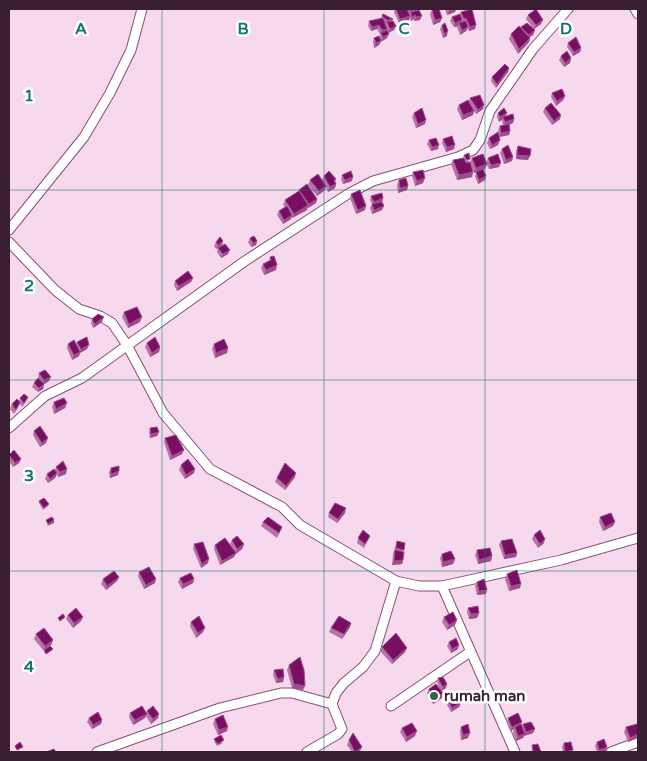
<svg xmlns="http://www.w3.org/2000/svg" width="647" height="761" font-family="'Varela Round',sans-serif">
<rect width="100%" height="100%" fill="#f6d9ec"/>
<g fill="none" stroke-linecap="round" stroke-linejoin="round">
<g stroke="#8b4d79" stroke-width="11">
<g id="minor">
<polyline points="635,9 638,14"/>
<polyline points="9,230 84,137 110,93 131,50 142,9"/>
<polyline points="9,242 55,290 79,309 100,316 112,323 127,345 163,413 210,469 282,507 300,525 396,581 419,586 442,586"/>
<polyline points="9,428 45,396 82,378 245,261 348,194 373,181 458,157 473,150 480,140 490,111 533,49 568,9"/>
<polyline points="391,706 470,652"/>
<polyline points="97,752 220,708 281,693 292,693 332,704"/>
<polyline points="307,752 338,734 342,729 332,704 336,693 344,683 363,667 375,651 396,581"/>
<polyline points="515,752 442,586 561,560 638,538"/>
<polyline points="611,752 638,742"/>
</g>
</g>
<use href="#minor" stroke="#fff" stroke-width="9"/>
</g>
<g fill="#b874a8">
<polygon points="395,9 417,9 416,10 420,20 414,21 414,19 411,21 410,18 409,20 399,23 394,12"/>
<polygon points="445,9 456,9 455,12 447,15"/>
<polygon points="432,10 442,18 440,22 433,25 430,14"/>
<polygon points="461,12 476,25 475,29 469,31 467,28 466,31 460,35 457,27 458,26 454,27 450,21 452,17 460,14"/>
<polygon points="528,15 541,24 534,29 526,19"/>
<polygon points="382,16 392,21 396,26 394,30 388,33 387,38 381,41 379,45 374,48 373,42 374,38 380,37 380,34 377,29 371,31 368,26 369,21 381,19"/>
<polygon points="442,25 447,36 443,38 440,29"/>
<polygon points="521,27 535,30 533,35 530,37 529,42 518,54 509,39 511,34 520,28"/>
<polygon points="568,43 581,48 580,52 573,56 567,47"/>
<polygon points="561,56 571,58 570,63 564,67 559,60"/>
<polygon points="509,68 508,72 496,88 491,81 492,77"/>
<polygon points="552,93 565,96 563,100 556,106 551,97"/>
<polygon points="470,98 483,109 476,114 474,111 473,115 462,120 457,109 459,105 469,101"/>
<polygon points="545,108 560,119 552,125 543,112"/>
<polygon points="414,113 425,124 416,128 412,117"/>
<polygon points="498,113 514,119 513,123 509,125 510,131 509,135 499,137 498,131 500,126 503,125 502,121 503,119 499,122 497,117"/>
<polygon points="489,138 498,145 490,149 487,143"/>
<polygon points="443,139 454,149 446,152 442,143"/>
<polygon points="429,140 438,149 431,151 427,144"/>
<polygon points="518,146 528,160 516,159 516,151"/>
<polygon points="502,149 513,157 512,161 504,164 500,153"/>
<polygon points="464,155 469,162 470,162 472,158 487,164 485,169 483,170 486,176 485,180 478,184 475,176 477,172 474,173 470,162 473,172 472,177 457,180 451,164 453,160 463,158"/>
<polygon points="488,158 499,167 489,169 486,163"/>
<polygon points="413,172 423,183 415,186 412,176"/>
<polygon points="342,175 352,181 343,184 341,180"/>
<polygon points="324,176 336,179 335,182 336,184 335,188 328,192 326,187 325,190 317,196 308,185 310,180 322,180"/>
<polygon points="399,180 408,186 407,190 398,193 397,185"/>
<polygon points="299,190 317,199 316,203 308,208 307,208 307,210 292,218 291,217 291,219 283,224 277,215 279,211 285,207 283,205 285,200 299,191"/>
<polygon points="351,194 365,210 356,214 350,198"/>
<polygon points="371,196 383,198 382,202 382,210 372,214 370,208 372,204 370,200"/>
<polygon points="250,238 257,241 256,245 251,247 248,242"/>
<polygon points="223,241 222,245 216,249 214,246 216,242"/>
<polygon points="218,248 228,254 221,258 217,252"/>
<polygon points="270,257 276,270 264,275 261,268 263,264 269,261"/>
<polygon points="193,278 191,282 177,291 174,285 175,281"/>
<polygon points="124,312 140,322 128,328 122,317"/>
<polygon points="92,319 102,322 93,328 91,323"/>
<polygon points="77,342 87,349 80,353 79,356 72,360 67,348 68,344 76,344"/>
<polygon points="147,343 160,347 159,352 150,357 145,347"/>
<polygon points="214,344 228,348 227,353 215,358 212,349"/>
<polygon points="39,373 49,381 44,384 43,389 38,392 32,387 34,383 38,378"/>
<polygon points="28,397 26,402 22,407 20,404 14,414 10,409 12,404 19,401 20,398"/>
<polygon points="54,402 65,408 54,414 52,407"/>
<polygon points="150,428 159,432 157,436 150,438 149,432"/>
<polygon points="34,431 46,443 40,447 33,435"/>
<polygon points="165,438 182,454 170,460 164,442"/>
<polygon points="9,454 21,459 19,463 13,467 9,461"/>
<polygon points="181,465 194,473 185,479 179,470"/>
<polygon points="56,467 66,474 58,477 57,474 55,478 48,483 45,479 47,474 55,470"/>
<polygon points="111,468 118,475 110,478 109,472"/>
<polygon points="295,477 285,490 275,482 277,478"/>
<polygon points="39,501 49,504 48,506 43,510 39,503"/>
<polygon points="329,513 345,513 337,523 328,517"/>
<polygon points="600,517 613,526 603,531 599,522"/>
<polygon points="263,522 280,532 277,538 261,526"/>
<polygon points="534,535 544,543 538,548 532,539"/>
<polygon points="370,536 364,548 357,543 358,538"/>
<polygon points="232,540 244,544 242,549 236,553 234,557 220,565 214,549 215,545 233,549 230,544"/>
<polygon points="397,541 404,550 403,552 403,560 402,564 392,565 393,554"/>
<polygon points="501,541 517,553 516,557 504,559 499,545"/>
<polygon points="194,544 208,563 201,568 193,549"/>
<polygon points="477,550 492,556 491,561 478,564 475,555"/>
<polygon points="442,554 455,559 453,564 442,567 440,558"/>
<polygon points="139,572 155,583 144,589 138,576"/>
<polygon points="507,574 520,588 509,591 505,579"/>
<polygon points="119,577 117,581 106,590 101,584 103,579"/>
<polygon points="180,578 194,579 193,583 182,589 178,582"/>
<polygon points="477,582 486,594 477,595 475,586"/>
<polygon points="468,608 479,613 477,618 469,619 467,612"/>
<polygon points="68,615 83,617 81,621 73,628 66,619"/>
<polygon points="444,617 455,625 447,630 442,622"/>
<polygon points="191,622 203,632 196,638 190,626"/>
<polygon points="351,623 350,627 342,639 329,632 331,628"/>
<polygon points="36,634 53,640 51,645 43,650 34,639"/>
<polygon points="449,642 458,649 451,653 447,646"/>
<polygon points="382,647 405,652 392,664 380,651"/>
<polygon points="289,665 303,690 292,688 287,670"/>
<polygon points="274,670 284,677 283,682 276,683 273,675"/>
<polygon points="438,678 446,688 441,691 443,693 442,698 433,704 427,693 429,689 440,690 437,682"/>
<polygon points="449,701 461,702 459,707 451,712 447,705"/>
<polygon points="147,711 158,718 151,724 146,716 145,718 133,725 129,717 130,713 146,713"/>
<polygon points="89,718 102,720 101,724 92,729 87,722"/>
<polygon points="508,718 522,722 521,724 522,726 523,724 535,729 533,733 524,736 523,738 516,741 513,732 514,729 510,731 507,723"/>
<polygon points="215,719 227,731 218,735 213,724"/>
<polygon points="461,727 468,738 461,740 460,731"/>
<polygon points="626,727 638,728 638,738 628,742 624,732"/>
<polygon points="402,728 415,736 406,742 400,732"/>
<polygon points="214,739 223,743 217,746 214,741"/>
<polygon points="349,740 360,751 358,752 352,752 347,745"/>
<polygon points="597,742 607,747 605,752 597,752 595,746"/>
<polygon points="564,743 573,750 572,752 563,752 562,747"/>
</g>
<g fill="#9e4c8c">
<polygon points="453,9 456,9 455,12 447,15 449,11"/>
<polygon points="415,15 414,19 411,21 412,17"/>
<polygon points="410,16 409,20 399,23 400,19"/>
<polygon points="422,16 420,20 414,21 416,17"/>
<polygon points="442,18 440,22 433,25 435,20"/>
<polygon points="393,19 391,23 387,22 385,24 387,20"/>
<polygon points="462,20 461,25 459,23 458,26 454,27 455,23"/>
<polygon points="543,20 541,24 534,29 536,25"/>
<polygon points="379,25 377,29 371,31 372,27"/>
<polygon points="476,25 475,29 469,31 470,27"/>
<polygon points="396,26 394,30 388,33 390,29"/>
<polygon points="468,27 466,31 460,35 462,30"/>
<polygon points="387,29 385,33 380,34 382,30"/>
<polygon points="535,30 533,35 527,39 529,35"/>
<polygon points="448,31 447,36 443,38 444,34"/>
<polygon points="389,34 387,38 381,42 383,37"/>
<polygon points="530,38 529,42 518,54 519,49"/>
<polygon points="381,41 379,45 374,48 376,43"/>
<polygon points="581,48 580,52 573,56 574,52"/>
<polygon points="571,58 570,63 564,67 565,63"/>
<polygon points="509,68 508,72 496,88 497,84"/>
<polygon points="565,96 563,100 556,106 557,101"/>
<polygon points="484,105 483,109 476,114 478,110"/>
<polygon points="474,111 473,115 462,120 463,115"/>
<polygon points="507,113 505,117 503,117 503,119 499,122 500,117"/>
<polygon points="561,115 560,119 552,125 554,121"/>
<polygon points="514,119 513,123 504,127 505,122"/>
<polygon points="426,120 425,124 416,128 418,124"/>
<polygon points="510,131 509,135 499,137 501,133"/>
<polygon points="500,140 498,145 490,149 492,145"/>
<polygon points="439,145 438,149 431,151 432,147"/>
<polygon points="455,145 454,149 446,152 447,147"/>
<polygon points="517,155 530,156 528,160 516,159"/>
<polygon points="513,157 512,161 504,164 506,160"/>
<polygon points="501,163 499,167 489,169 491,165"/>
<polygon points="487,164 485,169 474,173 476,168"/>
<polygon points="473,172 472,177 457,180 459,175"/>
<polygon points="486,176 485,180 478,184 479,180"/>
<polygon points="353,177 352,181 343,184 345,180"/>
<polygon points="425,178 423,183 415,186 417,181"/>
<polygon points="336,184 335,188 328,192 330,187"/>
<polygon points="326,186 325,190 317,196 319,191"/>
<polygon points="408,186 407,190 398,193 400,188"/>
<polygon points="383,198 382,202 373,206 374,202"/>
<polygon points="317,199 316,203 308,208 309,204"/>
<polygon points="308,205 307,210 292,218 294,214"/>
<polygon points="366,206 365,210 356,214 358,210"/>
<polygon points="384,206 382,210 372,214 374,210"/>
<polygon points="292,215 291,219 283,224 284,220"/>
<polygon points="223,241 222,245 216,249 218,245"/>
<polygon points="257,241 256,245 251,247 253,243"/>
<polygon points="230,250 228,254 221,258 223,254"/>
<polygon points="277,265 276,270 264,275 266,270"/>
<polygon points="193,278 191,282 177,291 179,286"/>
<polygon points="104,317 102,322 93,328 95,324"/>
<polygon points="142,317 140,322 128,328 129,324"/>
<polygon points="89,345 87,349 80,353 79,356 72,360 74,355 80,352 81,349"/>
<polygon points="160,347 159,352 150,357 152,353"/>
<polygon points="228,348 227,353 215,358 216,353"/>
<polygon points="51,377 49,381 43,385 44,380"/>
<polygon points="44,384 43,389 38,392 39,388"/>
<polygon points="67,403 65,408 54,414 56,409"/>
<polygon points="159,432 157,436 150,438 151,434"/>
<polygon points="48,438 46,443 40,447 42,443"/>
<polygon points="184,450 182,454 170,460 172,456"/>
<polygon points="21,459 19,463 13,467 15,463"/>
<polygon points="67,469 66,474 58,477 60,472"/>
<polygon points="195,469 194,473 185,479 186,475"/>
<polygon points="119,471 118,475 110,478 111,474"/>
<polygon points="57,473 55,478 48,483 50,479"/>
<polygon points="296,473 295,477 285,490 286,486"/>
<polygon points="346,508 345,513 337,523 338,519"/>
<polygon points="54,520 54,523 47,526 48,524"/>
<polygon points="615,522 613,526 603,531 605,527"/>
<polygon points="545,539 544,543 538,548 540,544"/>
<polygon points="244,544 242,549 236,554 237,549"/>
<polygon points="236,553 234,557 220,565 222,561"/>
<polygon points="517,553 516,557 504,559 505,555"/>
<polygon points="492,556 491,561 478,564 479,560"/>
<polygon points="209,559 208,563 201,568 202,564"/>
<polygon points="455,559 453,564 442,567 443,562"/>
<polygon points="403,560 402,564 392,565 394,561"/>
<polygon points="119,577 117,581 106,590 107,586"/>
<polygon points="156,579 155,583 144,589 146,585"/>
<polygon points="194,579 193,583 182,589 183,584"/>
<polygon points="521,584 520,588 509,591 511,586"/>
<polygon points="487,590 486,594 477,595 479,591"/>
<polygon points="479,613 477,618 469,619 471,614"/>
<polygon points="83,617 81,621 73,628 74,623"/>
<polygon points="457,620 455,625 447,630 449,625"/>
<polygon points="351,623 350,627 342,639 344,634"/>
<polygon points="205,628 203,632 196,638 198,633"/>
<polygon points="53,640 51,645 43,650 45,646"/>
<polygon points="459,645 458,649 451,653 452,649"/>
<polygon points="407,648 405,652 392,664 393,660"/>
<polygon points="284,677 283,682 276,683 278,679"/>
<polygon points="294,684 305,686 303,690 292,688"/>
<polygon points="447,684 446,688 441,691 443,687"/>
<polygon points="443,693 442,698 433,704 434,700"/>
<polygon points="461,702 459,707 451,712 452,708"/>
<polygon points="147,714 145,718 133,725 135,720"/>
<polygon points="159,714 158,718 151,724 153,719"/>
<polygon points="102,720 101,724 92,729 93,725"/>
<polygon points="522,722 520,726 515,727 514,729 510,731 512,727"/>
<polygon points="228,727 227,731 218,735 219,730"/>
<polygon points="535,729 533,733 524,736 526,732"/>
<polygon points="417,731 415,736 406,742 407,737"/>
<polygon points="470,733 468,738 461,740 463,735"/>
<polygon points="525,734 523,738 516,741 518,736"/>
<polygon points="638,734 638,738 628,742 630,738"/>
<polygon points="362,747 360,751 358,752 355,752"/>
<polygon points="607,747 605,752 598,752 599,750"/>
</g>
<g fill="#790f63" stroke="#9e4c8c">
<polygon points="396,9 407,9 410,16 400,19"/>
<polygon points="409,9 417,9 410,11"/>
<polygon points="436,9 439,9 442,18 435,20 432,10"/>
<polygon points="472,9 476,25 470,27 466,18 464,19 461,12"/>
<polygon points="536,9 543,20 536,25 528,15"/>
<polygon points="419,10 422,16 416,17 415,15 412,17 411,12"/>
<polygon points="383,14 393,19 387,20 382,16"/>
<polygon points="460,14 462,20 455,23 452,17"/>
<polygon points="383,18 387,29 382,30 379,25 372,27 369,21"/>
<polygon points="393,21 396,26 390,29 387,22"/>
<polygon points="466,21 468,27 462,30 459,23"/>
<polygon points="445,23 448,31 444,34 442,25"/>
<polygon points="527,23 535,30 529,35 521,27"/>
<polygon points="519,26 530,38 519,49 511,34"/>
<polygon points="387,30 389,34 383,37 381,33"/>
<polygon points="379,36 381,41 376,43 374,38"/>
<polygon points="576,37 581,48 574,52 568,43"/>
<polygon points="567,51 571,58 565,63 561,56"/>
<polygon points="505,64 509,68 497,84 492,77"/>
<polygon points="562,89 565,96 557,101 552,93"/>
<polygon points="480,95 484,105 478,110 470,98"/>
<polygon points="468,100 474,111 463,115 459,105"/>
<polygon points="551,103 561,115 554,121 545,108"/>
<polygon points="422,108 426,120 418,124 414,113"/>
<polygon points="504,108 507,113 500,117 498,113"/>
<polygon points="513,114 514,119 505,122 503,117"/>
<polygon points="509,124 510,131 501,133 500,126"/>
<polygon points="498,132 500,140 492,145 489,138"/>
<polygon points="452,136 455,145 447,147 443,139"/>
<polygon points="436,138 439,145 432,147 429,140"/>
<polygon points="508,145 513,157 506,160 502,149"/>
<polygon points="518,146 531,149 530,156 517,155"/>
<polygon points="469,153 470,159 467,160 464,155"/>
<polygon points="483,154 487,164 476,168 472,158"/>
<polygon points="498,154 501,163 491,165 488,158"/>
<polygon points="464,158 466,163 470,162 473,172 459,175 453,160"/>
<polygon points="483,169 486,176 479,180 476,172"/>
<polygon points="423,170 425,178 417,181 413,172"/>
<polygon points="329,171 336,179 334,180 336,184 330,187 324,176"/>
<polygon points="351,171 353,177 345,180 342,175"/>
<polygon points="318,174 326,186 319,191 310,180"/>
<polygon points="406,178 408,186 400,188 399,180"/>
<polygon points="307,184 317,199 309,204 299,190"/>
<polygon points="360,190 366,206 358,210 351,194"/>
<polygon points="299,191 308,205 294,214 285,200"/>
<polygon points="382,193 383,198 374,202 371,196"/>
<polygon points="382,202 384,206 374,210 372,204"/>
<polygon points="287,206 292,215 284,220 279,211"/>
<polygon points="254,236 257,241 253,243 250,238"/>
<polygon points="220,237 223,241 218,245 216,242"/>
<polygon points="225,244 230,250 223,254 218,248"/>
<polygon points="274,256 277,265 266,270 263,264 271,260 270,257"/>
<polygon points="188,271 193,278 179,286 175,281"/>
<polygon points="137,307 142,317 129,324 124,312"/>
<polygon points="98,314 104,317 95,324 92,319"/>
<polygon points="87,337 89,345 81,349 77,342"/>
<polygon points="155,337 160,347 152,353 147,343"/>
<polygon points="224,339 228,348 216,353 214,344"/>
<polygon points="74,340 80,352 74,355 68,344"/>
<polygon points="45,370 51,377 44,380 39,373"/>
<polygon points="38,378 44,384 39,388 34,383"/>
<polygon points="24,394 28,397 24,403 20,398"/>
<polygon points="64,398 67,403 56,409 54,402"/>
<polygon points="17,399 20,402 16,410 12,404"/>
<polygon points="40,426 48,438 42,443 34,431"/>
<polygon points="157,427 159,432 151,434 150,428"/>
<polygon points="176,435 184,450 172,456 165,438"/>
<polygon points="14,450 21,459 15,463 9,455"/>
<polygon points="188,459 195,469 186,475 181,465"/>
<polygon points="63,461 67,469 60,472 56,467"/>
<polygon points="285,463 296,473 286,486 277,478"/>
<polygon points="119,466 119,471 111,474 111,468"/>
<polygon points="54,469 57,473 50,479 47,474"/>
<polygon points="44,498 49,504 44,508 39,501"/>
<polygon points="335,503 346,508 338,519 329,513"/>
<polygon points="611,513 615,522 605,527 600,517"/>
<polygon points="52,517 54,520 48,524 46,520"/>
<polygon points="268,517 282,527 279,533 263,522"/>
<polygon points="363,530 370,536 365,544 358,538"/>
<polygon points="540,530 545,539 540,544 534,535"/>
<polygon points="237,536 244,544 237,549 232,540"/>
<polygon points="225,538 236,553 222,561 215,545"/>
<polygon points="512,539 517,553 505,555 501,541"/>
<polygon points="397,541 405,543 404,550 396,548"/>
<polygon points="203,542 209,559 202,564 194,544"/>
<polygon points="490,548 492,556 479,560 477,550"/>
<polygon points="395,550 404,552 403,560 394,561"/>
<polygon points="451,551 455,559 443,562 442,554"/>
<polygon points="149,567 156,579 146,585 139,572"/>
<polygon points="517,570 521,584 511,586 507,574"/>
<polygon points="114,571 119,577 107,586 103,579"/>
<polygon points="191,573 194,579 183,584 180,578"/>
<polygon points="484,579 487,590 479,591 477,582"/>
<polygon points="478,606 479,613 471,614 468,608"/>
<polygon points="76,608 83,617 74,623 68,615"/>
<polygon points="453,612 457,620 449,625 444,617"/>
<polygon points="63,614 65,617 60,621 58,618"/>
<polygon points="199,616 205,628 198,633 191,622"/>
<polygon points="339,616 351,623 344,634 331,628"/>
<polygon points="44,628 53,640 45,646 36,634"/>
<polygon points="396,633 407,648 393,660 382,647"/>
<polygon points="456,638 459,645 452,649 449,642"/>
<polygon points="50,646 53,649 46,654 44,650"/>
<polygon points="300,657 304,670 305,686 294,684 289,665"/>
<polygon points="283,669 284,677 278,679 274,670"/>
<polygon points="443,677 447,684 443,687 438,678"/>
<polygon points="436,684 443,693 434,700 429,689"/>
<polygon points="457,694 461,702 452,708 449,701"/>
<polygon points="142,706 147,714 135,720 130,713"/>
<polygon points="153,706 159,714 153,719 147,711"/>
<polygon points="98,712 102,720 93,725 89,718"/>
<polygon points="518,713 522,722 512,727 508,718"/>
<polygon points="223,715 228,727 219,730 215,719"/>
<polygon points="531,722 535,729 526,732 523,724"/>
<polygon points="412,723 417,731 407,737 402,728"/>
<polygon points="468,724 470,733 463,735 461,727"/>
<polygon points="521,724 525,734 518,736 515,727"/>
<polygon points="637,724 638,728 638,734 630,738 626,727"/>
<polygon points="353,733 362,747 355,752 349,740"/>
<polygon points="221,735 224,740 218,744 214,739"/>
<polygon points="604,739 607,747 599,750 597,742"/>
<polygon points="20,742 23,747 17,750 15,746"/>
<polygon points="571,742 573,750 565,752 564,743"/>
<polygon points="538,744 541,752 533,752 532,745"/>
<polygon points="54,749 56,752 46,752"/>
</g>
<path fill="none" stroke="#0f766e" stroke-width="1" stroke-opacity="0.55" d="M 162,9 L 162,752M 324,9 L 324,752M 485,9 L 485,752M 9,190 L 638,190M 9,380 L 638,380M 9,571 L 638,571"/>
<circle fill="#31654a" stroke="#fff" stroke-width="2" cx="434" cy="696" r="5"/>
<g text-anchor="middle" stroke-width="5" stroke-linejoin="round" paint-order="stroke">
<g font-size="15" font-weight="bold" fill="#3a1f32" stroke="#fff" text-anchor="start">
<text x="444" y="701">rumah man</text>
</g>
</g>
<g font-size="16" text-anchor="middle" font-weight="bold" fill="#0f766e" stroke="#fff" stroke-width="5" stroke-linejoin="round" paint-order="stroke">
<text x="81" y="34">A</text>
<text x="243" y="34">B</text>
<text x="404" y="34">C</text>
<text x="566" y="34">D</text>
<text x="29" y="101">1</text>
<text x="29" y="291">2</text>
<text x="29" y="481">3</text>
<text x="29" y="672">4</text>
</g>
<rect width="647" height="761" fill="none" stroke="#3a1f32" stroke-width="20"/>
</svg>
